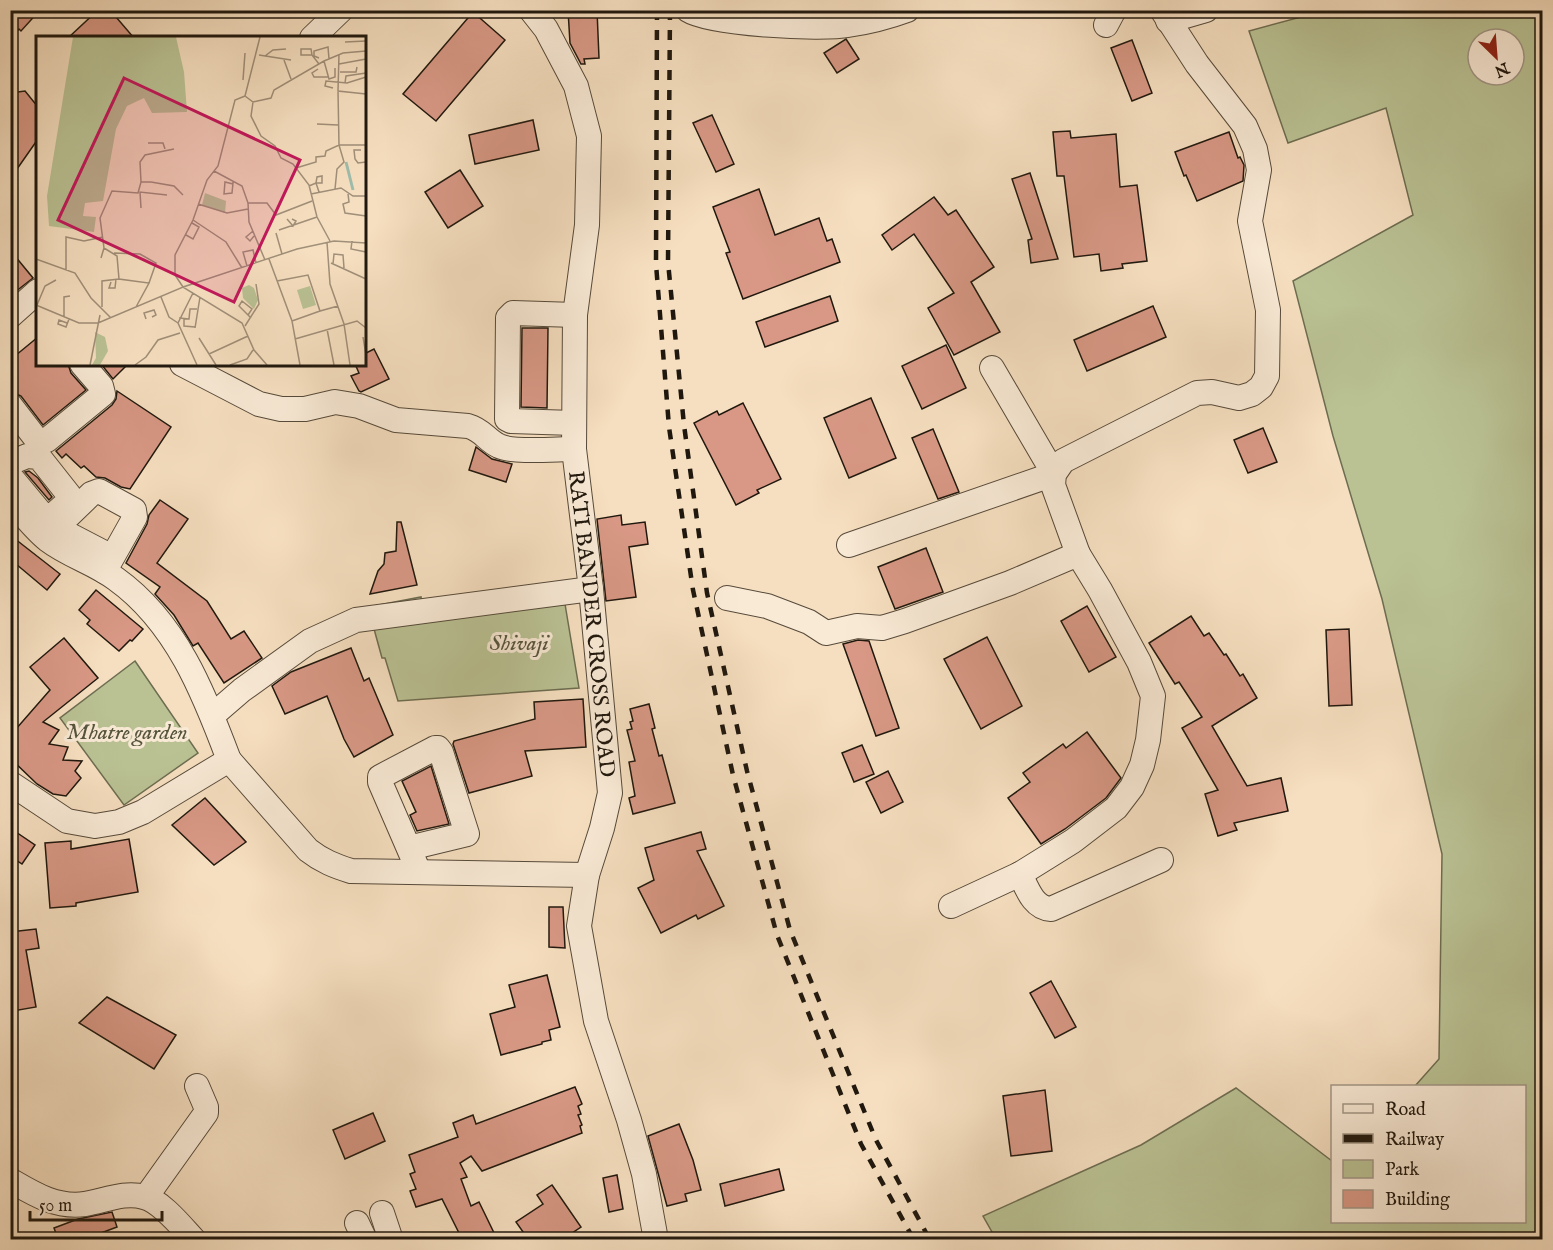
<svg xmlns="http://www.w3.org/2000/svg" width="1553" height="1250" font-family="'IM FELL English',serif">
<rect width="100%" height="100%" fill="#f6dfc0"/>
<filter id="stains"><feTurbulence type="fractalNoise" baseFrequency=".00333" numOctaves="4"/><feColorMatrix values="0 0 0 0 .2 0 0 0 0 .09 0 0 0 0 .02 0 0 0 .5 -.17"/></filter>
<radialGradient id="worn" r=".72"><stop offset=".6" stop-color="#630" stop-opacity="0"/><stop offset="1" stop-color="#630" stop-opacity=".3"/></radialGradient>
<g fill="#bac294" stroke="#6d6d51" stroke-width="1.5" fill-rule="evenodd">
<path d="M 1327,10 L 1542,11 L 1542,1239 L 996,1239 L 983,1216 L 1141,1145 L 1236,1088 L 1332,1161 L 1332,1222 L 1524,1222 L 1524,1086 L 1415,1086 L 1439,1059 L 1442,854 L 1382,599 L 1333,436 L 1293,281 L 1413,215 L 1386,108 L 1288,143 L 1249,31 ZM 1478,39 L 1514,39 L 1514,75 L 1478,75 Z"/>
<polygon points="562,586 579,688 398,701 385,658 382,658 368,607 421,597 422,603"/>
<polygon points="135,661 198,753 124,805 60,718"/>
</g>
<g fill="#d89885" stroke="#20180e" stroke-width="1.5">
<polygon points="10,10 40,10 21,31 19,29 10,39"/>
<polygon points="98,10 110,10 134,38 68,38"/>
<polygon points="568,10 597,10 599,58 584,59 585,64 581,64 570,43"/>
<polygon points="473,12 505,40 436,121 403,94"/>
<polygon points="846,39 859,59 837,73 824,53"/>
<polygon points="1132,40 1152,93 1132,101 1111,48"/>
<polygon points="25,91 38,107 38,139 10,179 10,93"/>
<polygon points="712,115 734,164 716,172 693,123"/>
<polygon points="533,120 539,150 475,164 469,135"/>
<polygon points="1070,131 1071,138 1116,134 1120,187 1137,185 1147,261 1122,264 1123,268 1101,271 1099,254 1074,257 1064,176 1057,176 1053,132"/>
<polygon points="1229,132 1238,158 1240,157 1244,165 1243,181 1197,201 1186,175 1184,176 1175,152"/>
<polygon points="460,170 483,206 448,228 425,192"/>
<polygon points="1030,173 1058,259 1031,263 1028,240 1032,239 1012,179"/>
<polygon points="759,189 775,235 819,218 827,241 832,239 840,262 743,299 726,253 730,252 713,207"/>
<polygon points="934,197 948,215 956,210 994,267 971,282 1000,332 954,355 928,308 954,293 914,234 892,250 882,235"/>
<polygon points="10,250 33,278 10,296"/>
<polygon points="830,296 838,321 765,347 756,322"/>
<polygon points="1153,306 1166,337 1087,371 1074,340"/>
<polygon points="522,328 548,328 547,408 521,407"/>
<polygon points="38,337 38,364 68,364 71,373 86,390 43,425 21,396 10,391 10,360"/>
<polygon points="946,345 966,388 922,409 902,366"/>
<polygon points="374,349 389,379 361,392 359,391 351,376 359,373 355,364 364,364 364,354"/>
<polygon points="101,364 128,364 113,379"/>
<polygon points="117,391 171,427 130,489 121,487 105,478 96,477 84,466 81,468 66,454 62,458 56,451 112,405 116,399"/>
<polygon points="871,398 896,458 849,478 824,418"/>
<polygon points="743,403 781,479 757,490 759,493 736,505 694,423 717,411 719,415"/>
<polygon points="1263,428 1277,462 1248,473 1234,440"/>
<polygon points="933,429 959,492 938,499 912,438"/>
<polygon points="476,447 492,459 512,464 506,482 469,470"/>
<polygon points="29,471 38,478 52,497 49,500 25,472"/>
<polygon points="160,500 188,519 157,563 207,601 231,639 244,631 262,658 224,683 198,643 193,646 174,615 155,594 160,587 126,563 147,524 149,515"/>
<polygon points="621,515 622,525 645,522 648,544 629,547 636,597 606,601 597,519"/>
<polygon points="397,522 401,522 417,585 370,594 378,571 384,564 385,553 396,551"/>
<polygon points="10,535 60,574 47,590 10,559"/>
<polygon points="926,548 943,592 895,609 878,567"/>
<polygon points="96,590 143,629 132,641 130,640 119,651 87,624 90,620 79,610"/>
<polygon points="1087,606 1116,657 1089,672 1061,621"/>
<polygon points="1191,616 1204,636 1209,633 1224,655 1226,654 1240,676 1243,674 1257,698 1212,726 1247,786 1281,778 1288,811 1234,823 1237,830 1218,836 1205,794 1218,790 1182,728 1202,717 1179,682 1175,684 1149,643"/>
<polygon points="1349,629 1352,705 1329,706 1326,630"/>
<polygon points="987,637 1022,706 981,729 944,659"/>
<polygon points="64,638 98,678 43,722 59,730 49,744 68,747 63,760 82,761 75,771 81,778 66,796 53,794 37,784 10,758 10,724 16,729 50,690 30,667"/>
<polygon points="858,640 869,641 899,728 876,736 843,644"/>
<polygon points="351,648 364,681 369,678 393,735 354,757 344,739 327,696 285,714 272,686 291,672"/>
<polygon points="583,699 586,747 525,751 532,776 469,793 453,744 454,741 535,719 534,702"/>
<polygon points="649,704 655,728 652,729 659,756 662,755 675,803 633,814 629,798 635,796 629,762 635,761 627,730 632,729 630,722 633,721 630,709"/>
<polygon points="1087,732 1121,778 1106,798 1065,829 1041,844 1008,798 1030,782 1023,773 1063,744 1066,748"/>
<polygon points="862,745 874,774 854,782 842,753"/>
<polygon points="431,766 449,824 417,831 410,815 416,812 402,781"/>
<polygon points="888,771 903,802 881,813 866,782"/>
<polygon points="205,798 246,842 214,865 172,825"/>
<polygon points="10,828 35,845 22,864 10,856"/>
<polygon points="701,832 706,849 697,851 724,906 698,919 696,915 661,933 638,888 654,880 645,848"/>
<polygon points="129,839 138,892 76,903 76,906 50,908 45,843 71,841 71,849"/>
<polygon points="549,907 563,907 565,948 549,947"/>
<polygon points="36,929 39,948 26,950 36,1007 13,1011 10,998 10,932"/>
<polygon points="547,975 560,1027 549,1030 551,1040 542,1042 542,1044 501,1055 490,1014 515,1007 509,985"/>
<polygon points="1051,981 1076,1027 1055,1038 1030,993"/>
<polygon points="107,997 176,1035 154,1069 79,1023"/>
<polygon points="575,1087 582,1104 578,1106 581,1114 578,1115 582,1125 580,1126 582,1133 482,1171 471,1156 460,1163 467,1177 461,1179 471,1206 479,1202 497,1239 462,1239 442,1199 416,1207 410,1191 416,1189 410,1174 415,1172 409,1155 458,1137 453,1123 473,1115 476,1124"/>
<polygon points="1045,1090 1052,1151 1011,1156 1003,1096"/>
<polygon points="373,1113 385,1141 345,1159 333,1130"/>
<polygon points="679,1124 693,1160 701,1190 685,1194 687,1201 667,1206 648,1136"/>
<polygon points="779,1169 784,1190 725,1206 720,1184"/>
<polygon points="617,1175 623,1209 609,1212 603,1178"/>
<polygon points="552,1185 581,1227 563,1239 528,1239 516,1222 543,1204 537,1195"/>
<polygon points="112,1212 117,1227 85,1239 58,1239 54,1228 78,1219"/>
</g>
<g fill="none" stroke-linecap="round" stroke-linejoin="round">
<g stroke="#564a3a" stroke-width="26">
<g id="minor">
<path id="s1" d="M 531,10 L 546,29 L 576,86 L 589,136 L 587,225 L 575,315 L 574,449 L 591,589 L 610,793 L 602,828 L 587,875 L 579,926 L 596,1021 L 629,1120 L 644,1174 L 656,1240"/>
<path d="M 688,10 C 710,24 821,30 848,25 C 868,22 888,17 907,10"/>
<polyline points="1168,21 1206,10"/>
<polyline points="1106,25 1114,10"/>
<polyline points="312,38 341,10"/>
<polyline points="10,316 38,291"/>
<path d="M 182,364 L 259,404 L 281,409 L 305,409 L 335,402 L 359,406 L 396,420 L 468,426 C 483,430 486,440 499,446 C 513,453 556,449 574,449"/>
<polyline points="10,405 37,440 44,441 47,440 103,394 101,386 82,364"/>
<polyline points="574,423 511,421 507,419 508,318 513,313 575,315"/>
<polyline points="10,463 27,456 39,457 69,495 69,501 51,517 45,518 10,476"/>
<path d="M 10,499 C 22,513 34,529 48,540 C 69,556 95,563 116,579 C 176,622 204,693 229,760 L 143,812 L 119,822 L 95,826 L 67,821 L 10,783"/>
<polyline points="849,545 1054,474 992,368"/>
<polyline points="104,571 108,565 135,517 134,510 99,491 91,494 60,524 62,531 112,557"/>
<polyline points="727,598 767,606 809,622 826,633 857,626 882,628 905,621 1010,583 1078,554 1053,485 1054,474 1063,461 1197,393 1212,392 1239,398 1252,394 1261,387 1267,376 1268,310 1250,221 1259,170 1255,149 1245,126 1197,64 1162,10"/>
<polyline points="213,715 242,690 310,641 356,620 591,589"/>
<path d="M 229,760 L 308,850 C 322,861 335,866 351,871 L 587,875"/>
<polyline points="409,848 467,834 441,752 438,748 435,748 380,777 380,782 419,872"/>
<path d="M 1020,874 C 1027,888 1033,908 1051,909 L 1161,860"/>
<polyline points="951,906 1020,874 1073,841 1116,808 1132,787 1142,765 1148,740 1153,696 1139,662 1100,590 1078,554"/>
<path d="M 10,1180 C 34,1194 56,1208 85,1204 C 104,1201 125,1191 144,1197 C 161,1201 182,1227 194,1240"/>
<polyline points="146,1197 206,1113 206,1107 197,1086"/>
<polyline points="382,1213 391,1240"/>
<polyline points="357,1223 365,1240"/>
</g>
</g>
<use href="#minor" stroke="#f9ead6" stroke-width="24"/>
<g stroke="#20180e" stroke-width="4.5" stroke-dasharray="10 10" stroke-linecap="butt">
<polyline points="657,10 656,264 669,427 693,590 733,775 777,935 861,1144 914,1240"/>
<polyline points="670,10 668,262 684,425 707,593 747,771 790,930 876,1140 930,1240"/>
</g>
</g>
<g text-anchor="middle" stroke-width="6" stroke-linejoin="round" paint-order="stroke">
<g font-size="22" fill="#20180e" stroke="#f9ead6">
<text dy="8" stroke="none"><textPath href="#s1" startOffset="630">RATI BANDER CROSS ROAD</textPath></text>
</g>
<g font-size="22" font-style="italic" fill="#56543d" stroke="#f9ead6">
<text x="519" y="650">Shivaji</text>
<text x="127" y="739">Mhatre garden</text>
</g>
</g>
<g transform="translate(36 36)">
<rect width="330" height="330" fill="#f6dfc0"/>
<path d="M 37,1 L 140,1 L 148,36 L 151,76 L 116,77 L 108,62 L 91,70 L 80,93 L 67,165 L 49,167 L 47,180 L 60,181 L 58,196 L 13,190 L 11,160 ZM 169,157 L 190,165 L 189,177 L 166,169 ZM 213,249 L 218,252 L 222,264 L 218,273 L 207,262 L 206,252 ZM 274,250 L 280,269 L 267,273 L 261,254 ZM 59,296 L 69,301 L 72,315 L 64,329 L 56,329 L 60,322 Z" fill="#bac294"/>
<path fill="none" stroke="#9ebdac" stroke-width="3" d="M 310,126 L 317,154"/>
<path fill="none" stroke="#a08f79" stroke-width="1.5" d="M 309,6 L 330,5M 303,18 L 302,55 L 330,58M 223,19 L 255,24M 276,19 L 275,13 L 265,13 L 265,19 L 276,19 L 283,28M 229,20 L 237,14 L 250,13M 283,22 L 278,20 L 278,15 L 292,11 L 293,23M 248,24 L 255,43M 288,25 L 293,43 L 299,41 L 299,32M 303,28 L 330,23M 282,33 L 276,37 L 278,41 L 292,41M 304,36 L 320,36 L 321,31M 207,44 L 209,17M 309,47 L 310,40 L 330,37M 297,52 L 289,50 L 290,45 L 311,47 L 330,41M 302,55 L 303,109 L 330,109M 209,60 L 199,64 L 182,130 L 171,144 L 157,184 L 139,219 L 139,239 L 147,251 L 261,213 L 298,205 L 330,207M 209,60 L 217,66 L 235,62 L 238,54 L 288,25 L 307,17 L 330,15M 209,60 L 224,1M 217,66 L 215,80 L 225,100 L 239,110 L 245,122 L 257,128 L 273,149 L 281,181 L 294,205M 281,88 L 302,89M 112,107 L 127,107 L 129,113M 325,114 L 318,114 L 319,123 L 322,127 L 330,126M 260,132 L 280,126 L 280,121 L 289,120 L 290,115 L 303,109 L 308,126 L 301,133 L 299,153M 178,135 L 206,150 L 212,167M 105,146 L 104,126 L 109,119 L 138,113M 197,148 L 189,146 L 188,158 L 196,157 L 197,147 L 197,145M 273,150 L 280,147 L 286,147 L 286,140 L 281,141 L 280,147 L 283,156M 275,158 L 305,152 L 317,160 L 330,160M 312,158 L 313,166 L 307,168 L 309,177 L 330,180M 162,168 L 191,177 L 212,173M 105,172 L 104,156 L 131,159M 251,183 L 257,190 L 260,185 L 256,183M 157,184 L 190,206 L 206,232M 243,194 L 281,181M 217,195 L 210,201 L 214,205 L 218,200M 240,197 L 246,218M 150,199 L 157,203 L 163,191 L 156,187M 316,205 L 315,213 L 330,216M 291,206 L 294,248 L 308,288 L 314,329M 68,212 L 64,182 L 76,155 L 102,157 L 105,146 L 115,146 L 138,150 L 147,159M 78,217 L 104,218 L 120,227 L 113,247M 65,222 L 68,212 L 81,220 L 83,243 L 113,247 L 100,271M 0,223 L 39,237 L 55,262 L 75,282M 233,223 L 256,285 L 264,329M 229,224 L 213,186 L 212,167 L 231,167 L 240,179 L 276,165M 295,227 L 330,243M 297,228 L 298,218 L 307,219 L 308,232M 211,230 L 207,216 L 217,214 L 220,227M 30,235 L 30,201 L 48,205 L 67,201M 241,245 L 272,239 L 284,275 L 302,270M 75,246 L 73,252 L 79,252 L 80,243M 157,257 L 142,287 L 161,329M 125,261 L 133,281 L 142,287M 0,269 L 43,287 L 62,287 L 147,251 L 206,287 L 218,314 L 231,329M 1,269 L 9,250 L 20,244M 66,271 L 66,245 L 83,243M 212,279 L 216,273 L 206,265 L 203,270 L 215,282M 28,281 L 28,261 L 34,260M 143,282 L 153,283 L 154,273 L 161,273M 110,283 L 108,277 L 118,274 L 120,279 L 116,281M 148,283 L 148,290 L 159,291M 256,285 L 284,275M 31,287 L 23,284 L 22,288 L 30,291 L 33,283M 209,290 L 223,268 L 220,248M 159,292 L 164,261M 291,293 L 298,329M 327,301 L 330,319M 163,302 L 180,329M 259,303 L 321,285 L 330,292M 173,318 L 212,300M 54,329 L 64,279M 99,329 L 110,321 L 122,304 L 144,297M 194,329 L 211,323 L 217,314"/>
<path fill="#c2185b" fill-opacity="0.15" stroke="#c2185b" stroke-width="3" d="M 88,42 L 264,124 L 198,266 L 22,184 Z"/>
<rect width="330" height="330" fill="none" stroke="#20180e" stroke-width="3"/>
</g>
<rect width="1553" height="1250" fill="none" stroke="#f6dfc0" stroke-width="36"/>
<rect x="12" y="12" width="1529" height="1226" fill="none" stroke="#20180e" stroke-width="3"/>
<rect x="18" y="18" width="1517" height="1214" fill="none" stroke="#20180e" stroke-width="1.5"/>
<rect x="1331" y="1085" width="195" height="138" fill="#f9ead6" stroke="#a29686" stroke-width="1.5"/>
<rect x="1343" y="1104" width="30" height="9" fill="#f9ead6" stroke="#a29686" stroke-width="1.5"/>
<text x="1385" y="1115" font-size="18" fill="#20180e">Road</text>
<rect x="1343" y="1134" width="30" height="9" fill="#20180e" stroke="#a29686" stroke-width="1.5"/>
<text x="1385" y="1145" font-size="18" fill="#20180e">Railway</text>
<rect x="1343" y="1160" width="30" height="18" fill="#bac294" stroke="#a29686" stroke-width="1.5"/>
<text x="1385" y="1175" font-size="18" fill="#20180e">Park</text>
<rect x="1343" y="1190" width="30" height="18" fill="#d89885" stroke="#a29686" stroke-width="1.5"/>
<text x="1385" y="1205" font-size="18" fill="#20180e">Building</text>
<g transform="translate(1496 57) rotate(155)"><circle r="28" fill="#f9ead6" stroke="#a29686" stroke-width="1.5"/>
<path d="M0-4.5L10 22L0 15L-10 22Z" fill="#8f2418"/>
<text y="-9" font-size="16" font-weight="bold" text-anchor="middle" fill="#20180e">N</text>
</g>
<path d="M30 1211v9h132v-9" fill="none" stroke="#20180e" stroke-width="3"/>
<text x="39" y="1211" font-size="18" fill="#20180e" stroke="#f9ead6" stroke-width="4.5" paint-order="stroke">50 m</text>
<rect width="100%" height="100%" filter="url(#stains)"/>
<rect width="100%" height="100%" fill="url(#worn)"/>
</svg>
